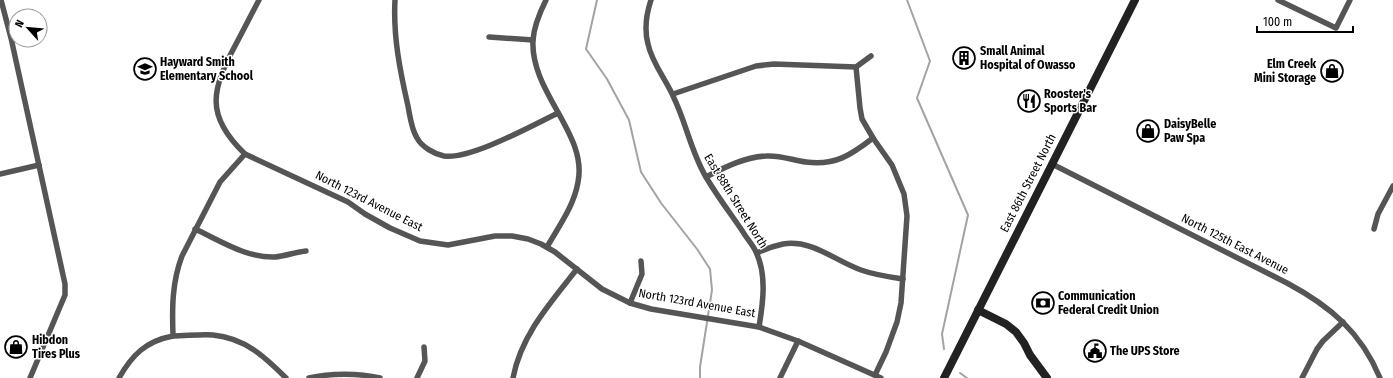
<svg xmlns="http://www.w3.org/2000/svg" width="1393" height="378" font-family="'Fira Sans Condensed',sans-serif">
<rect width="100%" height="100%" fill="#fff"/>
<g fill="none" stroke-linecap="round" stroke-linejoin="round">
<g stroke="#a3a3a3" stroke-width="2">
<polyline points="597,0 586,49 607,79 629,120 641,172 661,203 697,249 710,269 712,290 700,367 700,378"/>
<polyline points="907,0 930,61 917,98 968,215 942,334 944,349"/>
<polyline points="960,373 967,378"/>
</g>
<g stroke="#555" stroke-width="5.5">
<polyline points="1,0 11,38 65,284 65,295 30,378"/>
<path d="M 259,0 C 251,15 244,29 236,44 C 212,89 204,115 245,154 L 348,202 L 365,214 L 390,228 L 420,241 L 448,245 L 495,236 L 512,236 L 528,239 L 541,244 L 555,252 L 602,289 L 630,303 L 651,309 L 759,327 L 798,341 L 881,378"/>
<path d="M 395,0 C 393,36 400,71 408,106 C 410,116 411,128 417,138 C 422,147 434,154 444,156 C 470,160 533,125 558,113"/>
<path d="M 546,0 C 540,12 534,26 533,40 C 530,92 588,134 578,182 C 574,206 559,226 547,247"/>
<path d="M 651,0 C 646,15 644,29 648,44 C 652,63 665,78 673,96 C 686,122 691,152 706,177 C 717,196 731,214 743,232 C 747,239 753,245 756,252 C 767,275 763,303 759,327"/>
<polyline points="1278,0 1336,28 1350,0"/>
<polyline points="489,37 533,40"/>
<polyline points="856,67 860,108 862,119 873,138 892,165 904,194 907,216 901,303 897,322 886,352 875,375"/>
<polyline points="673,94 756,66 774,64 856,67 871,56"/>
<path d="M 1052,164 L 1287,283 C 1330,306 1361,332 1380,378"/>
<polyline points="0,174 39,165"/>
<path d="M 706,177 C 725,167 745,157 766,156 C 780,155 792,160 806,162 C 835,166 851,155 873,138"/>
<path d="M 195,229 C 221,241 246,258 275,257 C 285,256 296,252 306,251"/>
<polyline points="1374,229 1378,214 1393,186"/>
<path d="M 757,253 C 765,249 774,246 783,244 C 812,239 835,261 861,270 C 875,275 889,277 903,279"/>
<polyline points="630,303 642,274 641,261"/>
<path d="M 173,336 C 186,336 200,334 213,335 C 245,338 265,357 286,378"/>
<path d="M 119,378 C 132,355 146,341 173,336 C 172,308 172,282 182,256 L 220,182 L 245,154"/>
<path d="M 309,378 C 330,373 359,373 380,378"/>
<polyline points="417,378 425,361 424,347"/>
<path d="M 513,378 C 521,335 551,302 577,269"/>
<polyline points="780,378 798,341"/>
<polyline points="1302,378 1317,349 1323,341 1343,322"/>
</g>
<g stroke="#222" stroke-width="8">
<polyline points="978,310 1006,324 1016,332 1024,343 1030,355 1047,378"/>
<polyline points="944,378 1135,0"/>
</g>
</g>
<defs>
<g id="building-ring" transform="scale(1.15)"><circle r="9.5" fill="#fff" stroke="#000" stroke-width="1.5"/><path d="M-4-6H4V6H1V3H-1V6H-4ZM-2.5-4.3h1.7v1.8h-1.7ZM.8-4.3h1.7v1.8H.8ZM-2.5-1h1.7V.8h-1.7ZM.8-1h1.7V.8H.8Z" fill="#000"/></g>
<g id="school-ring" transform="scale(1.15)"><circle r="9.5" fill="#fff" stroke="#000" stroke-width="1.5"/><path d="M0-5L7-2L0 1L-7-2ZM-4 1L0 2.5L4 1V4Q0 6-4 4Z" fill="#000"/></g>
<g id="shop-ring" transform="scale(1.15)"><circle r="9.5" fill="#fff" stroke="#000" stroke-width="1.5"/><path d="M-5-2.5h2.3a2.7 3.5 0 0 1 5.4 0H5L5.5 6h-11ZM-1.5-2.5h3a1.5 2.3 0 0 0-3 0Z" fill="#000"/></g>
<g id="restaurant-ring" transform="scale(1.15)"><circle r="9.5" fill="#fff" stroke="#000" stroke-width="1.5"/><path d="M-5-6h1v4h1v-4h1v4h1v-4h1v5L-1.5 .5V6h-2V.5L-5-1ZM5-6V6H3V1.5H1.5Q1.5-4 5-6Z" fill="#000"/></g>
<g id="bank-ring" transform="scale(1.15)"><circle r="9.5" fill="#fff" stroke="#000" stroke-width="1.5"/><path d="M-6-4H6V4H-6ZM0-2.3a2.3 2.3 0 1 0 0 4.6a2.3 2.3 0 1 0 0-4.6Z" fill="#000"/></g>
<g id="civic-ring" transform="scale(1.15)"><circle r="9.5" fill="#fff" stroke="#000" stroke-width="1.5"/><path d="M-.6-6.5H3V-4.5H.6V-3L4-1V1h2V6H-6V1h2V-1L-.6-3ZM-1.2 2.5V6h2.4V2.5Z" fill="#000"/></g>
</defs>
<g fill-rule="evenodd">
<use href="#building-ring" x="964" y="58"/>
<use href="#school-ring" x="145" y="69"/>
<use href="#shop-ring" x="1332" y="71"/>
<use href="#restaurant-ring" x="1029" y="101"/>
<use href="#shop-ring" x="1148" y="131"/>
<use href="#bank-ring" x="1043" y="303"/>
<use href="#shop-ring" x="16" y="347"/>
<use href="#civic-ring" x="1095" y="351"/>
</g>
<g text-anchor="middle" stroke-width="3" stroke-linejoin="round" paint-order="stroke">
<g font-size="12" font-weight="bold" fill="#000" stroke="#fff" text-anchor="start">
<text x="980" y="55">Small Animal<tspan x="980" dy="14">Hospital of Owasso</tspan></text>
<text x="160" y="66">Hayward Smith<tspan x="160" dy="14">Elementary School</tspan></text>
<text x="1316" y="68" text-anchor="end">Elm Creek<tspan x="1316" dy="14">Mini Storage</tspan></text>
<text x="1044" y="98">Rooster's<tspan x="1044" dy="14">Sports Bar</tspan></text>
<text x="1164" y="128">DaisyBelle<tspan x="1164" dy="14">Paw Spa</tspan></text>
<text x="1058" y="300">Communication<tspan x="1058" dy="14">Federal Credit Union</tspan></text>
<text x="32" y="344">Hibdon<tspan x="32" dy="14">Tires Plus</tspan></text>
<text x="1110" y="355">The UPS Store</text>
</g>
<g font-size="12" fill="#000" stroke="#fff">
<text transform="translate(1028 183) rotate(-63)" y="4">East 86th Street North</text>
<text transform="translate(369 201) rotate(27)" y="4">North 123rd Avenue East</text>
<text transform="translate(736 201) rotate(58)" y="4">East 88th Street North</text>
<text transform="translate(1235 244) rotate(27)" y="4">North 125th East Avenue</text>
<text transform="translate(697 303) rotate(10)" y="4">North 123rd Avenue East</text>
</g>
</g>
<g transform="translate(28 28) rotate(297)"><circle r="19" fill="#ffffff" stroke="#999999"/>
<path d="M0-3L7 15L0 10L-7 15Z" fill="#000000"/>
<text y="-6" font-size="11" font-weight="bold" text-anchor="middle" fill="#000000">N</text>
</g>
<path d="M1257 26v6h96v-6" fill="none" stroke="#000000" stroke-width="2"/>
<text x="1263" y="26" font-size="12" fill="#000000" stroke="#ffffff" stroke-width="3" paint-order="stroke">100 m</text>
</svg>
